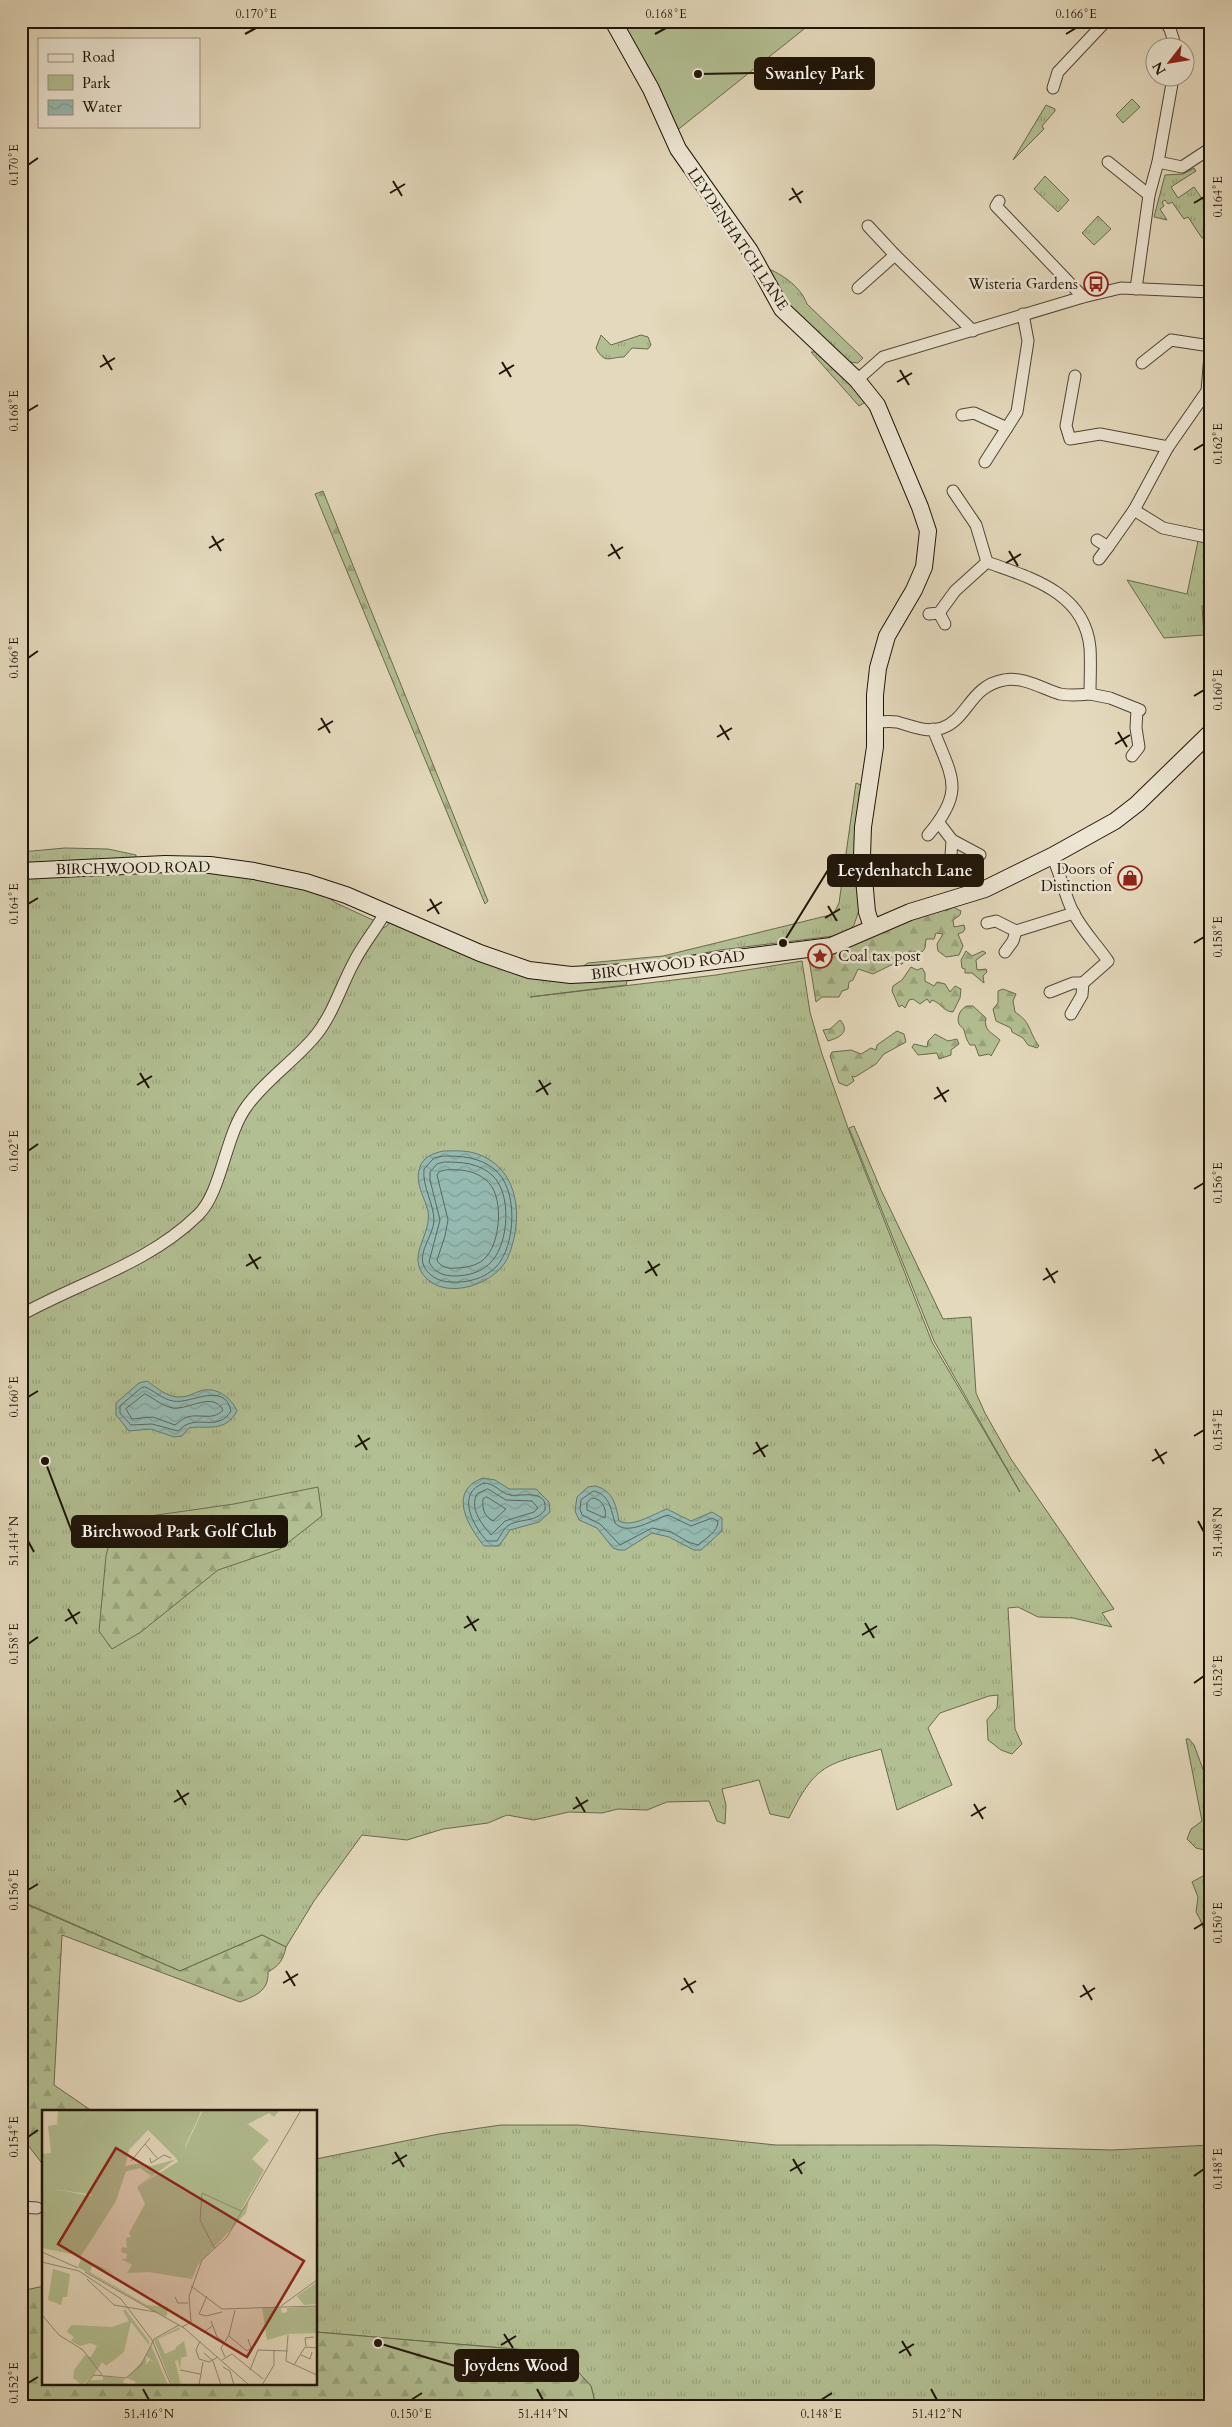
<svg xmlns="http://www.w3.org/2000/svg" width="1232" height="2427" font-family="Cardo,serif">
<defs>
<pattern id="grass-tufts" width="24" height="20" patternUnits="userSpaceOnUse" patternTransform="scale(1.25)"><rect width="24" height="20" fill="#b2bf92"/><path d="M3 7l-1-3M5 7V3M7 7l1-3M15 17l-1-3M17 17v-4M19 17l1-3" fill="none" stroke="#99a37c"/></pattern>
<pattern id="forest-firs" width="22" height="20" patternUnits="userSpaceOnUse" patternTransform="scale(1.25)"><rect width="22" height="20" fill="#b2bf92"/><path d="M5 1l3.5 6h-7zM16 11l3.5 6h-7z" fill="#99a37c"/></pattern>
<pattern id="water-waves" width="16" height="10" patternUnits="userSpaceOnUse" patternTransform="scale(1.25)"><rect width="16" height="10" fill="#95bab2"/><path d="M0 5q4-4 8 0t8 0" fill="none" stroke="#809f98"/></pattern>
</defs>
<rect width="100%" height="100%" fill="#e4d9bc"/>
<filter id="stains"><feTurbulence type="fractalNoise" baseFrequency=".004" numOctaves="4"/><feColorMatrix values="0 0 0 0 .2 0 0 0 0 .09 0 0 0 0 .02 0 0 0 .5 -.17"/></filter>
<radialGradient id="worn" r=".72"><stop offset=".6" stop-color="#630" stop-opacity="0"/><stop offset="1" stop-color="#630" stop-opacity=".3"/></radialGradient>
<g fill="url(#grass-tufts)" stroke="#686a4d">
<polygon points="1132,99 1140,107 1123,123 1116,115"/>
<polygon points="1046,105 1055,109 1055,111 1042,126 1044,129 1013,160"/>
<polygon points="1194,168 1196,171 1171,187 1178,198 1194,187 1211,212 1211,233 1202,238 1188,217 1184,219 1172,202 1168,204 1165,200 1162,202 1164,206 1160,209 1167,220 1154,217 1165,175 1183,174"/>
<polygon points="1045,176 1069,200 1058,212 1034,189"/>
<polygon points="1098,216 1111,229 1094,245 1082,233"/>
<path d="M 761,266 C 779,272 800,285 807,304 L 863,358 L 858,363 L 842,361 L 787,309 Z"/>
<path d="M 601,335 L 611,345 L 641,335 L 648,337 L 651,345 L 648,349 L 632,348 L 624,357 C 609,357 605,365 596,348 Z"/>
<polygon points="811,352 817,352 867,401 859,406"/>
<polygon points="1198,541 1211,544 1211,606 1202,606 1204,635 1164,638 1127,580 1187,594"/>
<polygon points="856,783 861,785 855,831 859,910 854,925 848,931 834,936 720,950 656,962 582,967 588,963 663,956 830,915 835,911 839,903"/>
<polygon points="65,848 108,849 136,855 136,861 21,866 21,852"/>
<path d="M 165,865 L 306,882 L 336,903 L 375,921 L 371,934 L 387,926 L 389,922 L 474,957 L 628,978 L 626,985 L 530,997 L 716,975 L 802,961 L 810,1012 L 821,1051 L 848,1128 L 932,1342 L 1020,1492 L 934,1341 L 849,1128 L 854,1126 L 881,1190 L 943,1319 L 971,1317 L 976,1393 L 985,1413 L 1011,1459 L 1114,1609 L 1102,1613 L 1112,1627 L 1073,1618 L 1038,1617 L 1018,1607 L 1008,1608 L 1015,1729 L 1022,1744 L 1012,1754 L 1001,1750 L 988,1740 L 987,1720 L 997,1708 L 998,1695 L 989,1696 L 940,1713 L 928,1728 L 952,1785 L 897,1810 L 881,1749 C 826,1765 816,1763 789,1818 L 770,1814 L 759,1780 L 722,1789 L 726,1805 L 725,1824 L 717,1821 L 709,1801 L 667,1802 L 647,1810 L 618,1809 L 602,1813 L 569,1812 L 534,1820 L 507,1815 L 488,1823 L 443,1829 L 407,1840 L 362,1835 L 314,1901 L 286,1947 L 262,1935 L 180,1971 L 21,1901 L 21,872 Z"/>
<path d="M 1186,1739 L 1189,1739 L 1194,1745 L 1211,1791 L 1211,1966 C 1207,1948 1206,1927 1196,1912 L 1198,1897 L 1192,1882 L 1210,1872 L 1209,1851 L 1196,1848 L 1187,1839 L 1191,1829 L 1202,1821 Z"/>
<polygon points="501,2125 578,2125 776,2145 934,2145 1112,2150 1211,2145 1211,2406 596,2406 591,2386 561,2353 316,2332 316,2159 439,2134"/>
</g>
<g fill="url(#forest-firs)" stroke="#686a4d">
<polygon points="323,491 488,901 485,904 315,494"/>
<polygon points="953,907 961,911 960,915 953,920 954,927 964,925 965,929 963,932 958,934 963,946 959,955 946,957 938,951 937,944 943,934 936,933 934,939 926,939 925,948 922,952 909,951 909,956 902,964 891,965 873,974 858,969 853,980 849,982 848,989 842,991 839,997 822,997 816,1002 809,959 849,947 876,931 944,909 946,911"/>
<polygon points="966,951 972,956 983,951 986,953 976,960 977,970 986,969 987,972 983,976 984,983 972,973 965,973 965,969 962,968 961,960"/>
<path d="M 911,967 L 917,970 L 922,968 L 925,973 L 925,981 L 934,986 L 937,982 L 945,984 L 950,992 L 955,986 L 961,989 L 960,998 L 953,1012 C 944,1012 941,1003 932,1000 L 930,1003 L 927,999 L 920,1004 L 913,999 L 909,1000 L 905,1008 L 902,1005 L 899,1007 L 892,991 L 893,986 L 902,980 Z"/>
<path d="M 1003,989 L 1016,994 L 1013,1001 L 1015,1012 C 1032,1023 1028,1031 1039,1046 L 1037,1048 L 1028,1045 L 1023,1038 L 1012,1032 L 1011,1028 L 996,1021 L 993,1009 L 998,1003 L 998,991 Z"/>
<path d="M 967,1006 L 973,1006 L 986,1018 C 983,1031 993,1033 1000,1040 L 991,1056 L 989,1054 L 979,1056 L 975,1045 L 970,1045 C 966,1039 966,1037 964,1030 C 963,1028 960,1026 959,1024 C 956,1017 961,1008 967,1006 Z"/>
<path d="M 840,1020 C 851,1032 839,1038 828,1041 L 823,1030 L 830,1029 Z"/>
<polygon points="897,1031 904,1034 906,1042 884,1054 876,1064 855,1077 852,1076 854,1081 847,1086 839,1083 830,1056 832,1052 851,1050 861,1054 871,1048 876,1050 877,1045"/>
<polygon points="935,1034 948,1041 957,1039 959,1044 951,1050 951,1055 939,1059 937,1053 918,1055 912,1047 914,1044 927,1047 928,1041"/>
<polygon points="318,1487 322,1516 280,1549 218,1570 141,1632 112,1649 99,1631 106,1556 115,1521 234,1504"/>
<path d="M 21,1902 L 180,1971 L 262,1935 L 286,1947 C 283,1960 280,1965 268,1972 C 269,1991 255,1996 240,2002 L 62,1935 L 54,2085 L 92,2111 L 44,2111 L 44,2166 L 21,2136 Z"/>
<polygon points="44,2286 44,2383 316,2383 316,2332 561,2353 591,2386 596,2406 21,2406 21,2291"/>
</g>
<polygon fill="#b2bf92" stroke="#686a4d" points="620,21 814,21 675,132"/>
<g fill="url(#water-waves)" stroke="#65786e">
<path d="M 443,1151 C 453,1151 464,1150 474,1153 C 520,1166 524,1219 508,1257 C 496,1285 442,1303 422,1273 C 409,1253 432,1233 428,1211 C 425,1198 414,1182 420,1167 C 423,1157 434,1153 443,1151 Z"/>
<path d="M 147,1381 C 157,1388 168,1398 181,1397 C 188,1397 194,1393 200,1391 C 216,1386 231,1397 237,1411 C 225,1433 208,1425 189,1428 L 182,1436 L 174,1437 L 151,1429 L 129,1431 L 116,1415 L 116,1403 L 139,1383 Z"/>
<path d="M 483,1478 L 495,1480 L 509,1489 L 536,1489 L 549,1502 L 550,1512 L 539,1522 L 510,1530 L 499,1546 L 484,1546 C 468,1526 447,1491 483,1478 Z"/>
<path d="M 595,1486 C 613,1490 616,1505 619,1521 C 633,1528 653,1514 667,1509 L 691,1521 L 712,1512 L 722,1518 L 722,1531 L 701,1550 L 694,1550 L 669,1537 L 652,1533 L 625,1550 L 619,1550 L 613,1548 L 597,1528 L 579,1520 L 575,1511 L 577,1497 L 588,1487 Z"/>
</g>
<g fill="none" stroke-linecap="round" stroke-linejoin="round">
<g stroke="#5a675d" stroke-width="1">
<path d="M 444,1156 C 462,1156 479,1157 494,1169 C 519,1188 516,1246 496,1267 C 484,1279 467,1283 450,1282 C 439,1282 427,1275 423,1264 C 419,1251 433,1235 434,1221 C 434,1203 422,1187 424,1169 L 434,1158 Z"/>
<path d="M 445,1162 C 461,1162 479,1163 492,1175 C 512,1193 509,1242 492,1261 C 483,1272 468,1276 454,1276 C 443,1276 434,1272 429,1262 L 440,1220 L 430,1180 L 430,1172 L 437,1164 Z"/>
<path d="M 445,1170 C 460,1169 474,1170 486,1180 C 504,1194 501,1239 487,1256 C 480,1265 467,1268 456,1268 C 448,1269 440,1267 437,1260 L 445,1236 L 448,1220 L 437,1175 L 439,1172 Z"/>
<path d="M 145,1387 C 155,1391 162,1399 173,1401 C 190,1405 224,1380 231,1411 C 219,1430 203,1418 188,1424 C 184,1425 181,1429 178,1431 L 152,1424 L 131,1425 L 120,1413 L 120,1406 L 141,1388 Z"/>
<path d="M 145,1394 C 155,1399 162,1406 173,1408 C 189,1410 213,1391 223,1410 C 212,1422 198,1412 185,1418 C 181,1420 178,1423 175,1425 L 153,1417 L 132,1419 L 126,1409 Z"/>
<path d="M 484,1483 C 495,1483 500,1493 510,1495 C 520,1497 548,1488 545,1510 C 535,1523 521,1518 509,1525 C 503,1529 501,1535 497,1541 L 487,1541 C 473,1526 455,1493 484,1483 Z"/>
<path d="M 488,1489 L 506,1500 L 532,1501 L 538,1508 L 534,1512 L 505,1521 L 491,1535 C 482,1524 469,1509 477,1494 Z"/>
<path d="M 594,1491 C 610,1495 611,1510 615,1523 C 628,1537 653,1519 668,1515 L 691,1526 L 712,1518 L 718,1521 C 718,1532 706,1538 698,1545 L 688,1542 L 671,1532 L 652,1528 L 620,1545 L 600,1524 L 582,1515 L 580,1509 L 581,1500 Z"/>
<path d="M 487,1497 L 506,1509 L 493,1521 C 484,1516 482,1509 483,1499 Z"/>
<path d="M 592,1498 C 602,1498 607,1509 605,1518 L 587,1510 L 587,1503 Z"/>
</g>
<g stroke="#504535" stroke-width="13">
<g id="street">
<polyline points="1165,21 1170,29 1176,48"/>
<polyline points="1053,88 1058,72 1106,21"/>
<polyline points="1108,162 1149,195"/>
<polyline points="1158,162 1182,167 1211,148"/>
<polyline points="999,201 996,206 1083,297"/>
<polyline points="868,226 895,255 973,331"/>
<polyline points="858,288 895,255"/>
<polyline points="1136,289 1149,195 1158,162 1173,78"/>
<polyline points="1142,363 1171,340 1210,346"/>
<polyline points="1075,376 1066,426 1070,439 1100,434 1168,447"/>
<polyline points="857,380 883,357 1083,297 1121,288 1211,292"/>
<polyline points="962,415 974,413 1007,428"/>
<polyline points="985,462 1017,412 1028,341 1023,314"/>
<polyline points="1134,510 1163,528 1211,538"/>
<polyline points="1097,540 1108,547 1134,510 1168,447 1207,391 1211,343"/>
<polyline points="1099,559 1108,547"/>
<polyline points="939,613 945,624"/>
<polyline points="929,614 939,613 955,591 987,562"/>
<polyline points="1090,694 1110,698 1140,710"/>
<path d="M 874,722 C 882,722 890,721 897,722 C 912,726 926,733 942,728 C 968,719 970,686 1004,680 C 1023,676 1043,689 1060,694 C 1070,696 1080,695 1090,694 C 1090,679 1091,663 1090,648 C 1085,592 1030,578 987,562 L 976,525 L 953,491"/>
<polyline points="1132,756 1139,747 1136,728 1137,709"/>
<polyline points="939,823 952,840 950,872"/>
<path d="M 928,835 C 966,790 952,778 933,729"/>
<polyline points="952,840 980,855"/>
<path d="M 1052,856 C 1061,875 1064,894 1073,912 C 1082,930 1097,945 1108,961 L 1083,983 L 1082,995 L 1071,1014"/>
<polyline points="987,923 996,921 1016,931"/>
<polyline points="1005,952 1013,941 1016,931 1074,913"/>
<polyline points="1050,992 1073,983 1083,983"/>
<path d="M 21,1315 C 80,1282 148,1264 198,1215 C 222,1192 225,1135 247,1106 C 266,1079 295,1061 316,1035 C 333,1014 341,986 354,962 C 363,944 377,928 386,911"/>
<polyline points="21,2207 37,2208"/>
</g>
</g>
<g stroke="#1e1408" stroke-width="18">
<g id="secondary">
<polyline points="613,21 651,89 678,149 750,251 782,309 857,380 877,405 920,507 928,531 924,567 914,590 887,636 878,668 875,695 875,747 863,827 862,856 867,912 872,927"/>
<polyline points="21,871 165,864 210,865 254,871 306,882 346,895 480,953 529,970 571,975 629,972 831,946 910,912 985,889 1052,856 1115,821 1137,804 1211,732"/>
</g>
</g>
<use href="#street" stroke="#ede6d3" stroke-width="11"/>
<use href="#secondary" stroke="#ede6d3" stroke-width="16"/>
</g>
<path fill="none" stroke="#1e1408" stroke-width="2" d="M 245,34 L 256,28M 655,34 L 666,28M 1066,34 L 1076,28M 28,165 L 38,158M 393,181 L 402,196M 792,188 L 801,203M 390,193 L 405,184M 789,200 L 803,191M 1194,203 L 1204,197M 103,355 L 112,370M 502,362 L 511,377M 100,367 L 115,358M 900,370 L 909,385M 499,374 L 514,365M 897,382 L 912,373M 28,411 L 38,405M 1194,450 L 1204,444M 212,536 L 221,551M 611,544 L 620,559M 209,548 L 224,539M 1009,551 L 1018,566M 608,556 L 623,547M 1006,563 L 1021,554M 28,658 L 38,651M 1194,696 L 1204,690M 321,718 L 330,733M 720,725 L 729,740M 318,730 L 333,721M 1118,732 L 1127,747M 717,737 L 732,728M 1115,744 L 1130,735M 430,899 L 439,914M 28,904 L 38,898M 828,906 L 837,921M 427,911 L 442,902M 825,918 L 840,909M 1194,943 L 1204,937M 140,1073 L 149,1088M 539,1080 L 548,1095M 137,1085 L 152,1076M 937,1087 L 946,1102M 536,1092 L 551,1083M 934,1099 L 949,1090M 28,1151 L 38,1144M 1194,1189 L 1204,1183M 249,1254 L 258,1269M 648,1261 L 657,1276M 246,1266 L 261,1257M 1046,1268 L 1055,1283M 645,1273 L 660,1264M 1043,1280 L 1058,1271M 28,1397 L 38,1391M 358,1435 L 367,1450M 1194,1436 L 1204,1430M 756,1442 L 765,1457M 355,1447 L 370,1438M 1155,1449 L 1164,1464M 753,1454 L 768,1445M 1152,1461 L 1167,1452M 1198,1521 L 1204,1532M 28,1541 L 34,1552M 68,1609 L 77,1624M 467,1616 L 476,1631M 65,1621 L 80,1612M 865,1623 L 874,1638M 464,1628 L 479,1619M 862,1635 L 877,1626M 28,1644 L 38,1637M 1194,1683 L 1204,1676M 177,1790 L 186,1805M 576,1797 L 585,1812M 174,1802 L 189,1793M 974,1804 L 983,1819M 573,1809 L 588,1800M 971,1816 L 986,1807M 28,1890 L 38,1884M 1194,1929 L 1204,1923M 286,1971 L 295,1986M 684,1978 L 693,1993M 283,1983 L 298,1974M 1083,1985 L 1092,2000M 681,1990 L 696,1981M 1080,1997 L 1095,1988M 28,2137 L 38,2130M 395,2152 L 404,2167M 793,2159 L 802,2174M 392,2164 L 407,2155M 790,2171 L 805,2162M 1194,2176 L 1204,2169M 504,2334 L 513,2348M 902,2341 L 911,2356M 501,2345 L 516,2336M 899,2353 L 914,2344M 28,2383 L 38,2377M 143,2389 L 149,2400M 537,2389 L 543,2400M 931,2389 L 937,2400M 411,2400 L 422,2393M 821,2400 L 832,2393"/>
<defs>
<g id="bus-ring" transform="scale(1.25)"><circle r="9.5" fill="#ede6d3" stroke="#8f2418" stroke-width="1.5"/><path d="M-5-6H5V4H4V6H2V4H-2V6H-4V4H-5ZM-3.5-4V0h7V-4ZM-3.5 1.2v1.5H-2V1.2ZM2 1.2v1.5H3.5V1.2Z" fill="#8f2418"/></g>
<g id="shop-ring" transform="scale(1.25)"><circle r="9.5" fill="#ede6d3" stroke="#8f2418" stroke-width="1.5"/><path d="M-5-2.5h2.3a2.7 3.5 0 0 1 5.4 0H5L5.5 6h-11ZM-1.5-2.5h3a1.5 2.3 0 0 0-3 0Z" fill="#8f2418"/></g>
<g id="sight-ring" transform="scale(1.25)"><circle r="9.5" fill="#ede6d3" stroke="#8f2418" stroke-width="1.5"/><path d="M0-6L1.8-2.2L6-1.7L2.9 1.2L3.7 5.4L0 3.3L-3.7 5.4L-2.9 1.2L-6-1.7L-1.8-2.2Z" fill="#8f2418"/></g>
</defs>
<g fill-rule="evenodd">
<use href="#bus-ring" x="1096" y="284"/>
<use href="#shop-ring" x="1130" y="878"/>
<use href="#sight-ring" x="820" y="956"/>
</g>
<g text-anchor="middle" stroke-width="5" stroke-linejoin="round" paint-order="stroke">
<g font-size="15" fill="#1e1408" stroke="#ede6d3">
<text transform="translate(738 239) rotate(56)" y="5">LEYDENHATCH LANE</text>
<text transform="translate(133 868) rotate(-1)" y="5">BIRCHWOOD ROAD</text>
<text transform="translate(668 965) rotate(-7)" y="5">BIRCHWOOD ROAD</text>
</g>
<g font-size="15" fill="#1e1408" stroke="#ede6d3" text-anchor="end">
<text x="1078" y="289">Wisteria Gardens</text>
<text x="1112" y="874">Doors of<tspan x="1112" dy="17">Distinction</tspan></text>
<text x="838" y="961" text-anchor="start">Coal tax post</text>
</g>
</g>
<g transform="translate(42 2110)">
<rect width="275" height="275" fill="#e4d9bc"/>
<path d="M 16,0 L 49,0 L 38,14 L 18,15 L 15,14 ZM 161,0 L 187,0 L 227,30 L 210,49 L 222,60 L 199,100 L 207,91 L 204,103 L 156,155 L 150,169 L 106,162 L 85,163 L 90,155 L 79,149 L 84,149 L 85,144 L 79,142 L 80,137 L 85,138 L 84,128 L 89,127 L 87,123 L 103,94 L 98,83 L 101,73 L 137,51 ZM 84,61 L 74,91 L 39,146 L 0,138 L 0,66 L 12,68 L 12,79 L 49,86 L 67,66 ZM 39,148 L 72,163 L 50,156 L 48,162 L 105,195 L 126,197 L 125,205 L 123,207 L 36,157 ZM 11,159 L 28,164 L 25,187 L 21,187 L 19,195 L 6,190 ZM 275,172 L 275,194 L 262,195 L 255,186 ZM 83,199 L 107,231 L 107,235 L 89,212 L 82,242 L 64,256 L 60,252 L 52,265 L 40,275 L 31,268 L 32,260 L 43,245 L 48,247 L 50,245 L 55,236 L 48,233 L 38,236 L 29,231 L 32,227 L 25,222 L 26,219 L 30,215 L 70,217 L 87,211 L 81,201 ZM 137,217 L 138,219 L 116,229 L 123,244 L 134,239 L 136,250 L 133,251 L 139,275 L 130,275 L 112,230 ZM 109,235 L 126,275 L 101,275 L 85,268 L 104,247 L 104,255 L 108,250 L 115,254 L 104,246 ZM 61,266 L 82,269 L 81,273 L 92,275 L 94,272 L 99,275 L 43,275 L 47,270 L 61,270 Z" fill="#b2bf92"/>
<path d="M 49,0 L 68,1 L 160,0 L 143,36 L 144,55 L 140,56 L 134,49 L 101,73 L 98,83 L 95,77 L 109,66 L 98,58 L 67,66 L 53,85 L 12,79 L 12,69 L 0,66 L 0,44 L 9,43 L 6,16 L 31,12 L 38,14 ZM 106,20 L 135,49 L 109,56 L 99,53 L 83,56 L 87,40 ZM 187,0 L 238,0 L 232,7 L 227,3 L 206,14 L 200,10 L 195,13 L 190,9 ZM 161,24 L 182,41 L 189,39 L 200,43 L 200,52 L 177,46 L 164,32 L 160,35 L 176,49 L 174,54 L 169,51 L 160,38 L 153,37 ZM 152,45 L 171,61 L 198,70 L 171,66 L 168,70 ZM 129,83 L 139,89 L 132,107 L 129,101 ZM 142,231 L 145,246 L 139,248 L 138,259 L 136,250 L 131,248 L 134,237 Z" fill="#b2bf92" fill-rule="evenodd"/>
<path d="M 275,196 L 275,223 L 246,224 L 225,230 L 220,198 L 239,198 L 240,203 L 245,202 L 245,198 Z" fill="#b2bf92"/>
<path fill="none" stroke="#958a74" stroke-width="1" d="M 103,34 L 115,48M 108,48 L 109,53 L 122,45 L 129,48M 89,51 L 108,28M 173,139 L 158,110 L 160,83 L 199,101M 0,142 L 36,158M 0,152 L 37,161 L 79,189 L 110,230 L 129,275M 43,162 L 142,218 L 207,275M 45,169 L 72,195 L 114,202M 149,176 L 180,199 L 275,196M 165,186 L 157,204 L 164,206 L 180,202M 133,187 L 136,193 L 146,193M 239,196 L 275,170M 0,205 L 17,225 L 41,240 L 60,265M 169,211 L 175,227 L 182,232M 140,217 L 149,212 L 147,186 L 160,150 L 185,127 L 259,0M 157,219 L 162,222 L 170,216M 246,225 L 244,251 L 275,265M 187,226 L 205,241 L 209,238 L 206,229M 158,231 L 154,240 L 157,249 L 167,252 L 176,247M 264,236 L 263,228 L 272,227M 162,243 L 171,251 L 179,275M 259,245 L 268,249 L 270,242M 183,247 L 179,238 L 187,225 L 193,200M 180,250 L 190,244 L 221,269M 252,255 L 263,237 L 275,238M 181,257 L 188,261 L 192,275M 138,260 L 158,264M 208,260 L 216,240 L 246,241M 43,275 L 52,265 L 84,268 L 99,255 L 112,229 L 137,215M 157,275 L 161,252M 220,275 L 232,255 L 232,241"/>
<path fill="#8f2418" fill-opacity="0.15" stroke="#8f2418" stroke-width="2.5" d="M 74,38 L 262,151 L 205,247 L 16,134 Z"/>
<rect width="275" height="275" fill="none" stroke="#1e1408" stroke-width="2.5"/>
</g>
<path fill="none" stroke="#1e1408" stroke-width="2" d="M698 74L755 73M783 943L828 870M45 1461L72 1532M378 2343L455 2366"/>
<g fill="#1e1408" stroke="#ede6d3" stroke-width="2">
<circle cx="698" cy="74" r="5"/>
<circle cx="783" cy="943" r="5"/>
<circle cx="45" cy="1461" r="5"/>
<circle cx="378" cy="2343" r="5"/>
</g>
<g fill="#1e1408" stroke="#1e1408" stroke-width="2">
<rect x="755" y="58" width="119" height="31" rx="5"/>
<rect x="828" y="855" width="155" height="31" rx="5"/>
<rect x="72" y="1516" width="215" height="31" rx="5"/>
<rect x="455" y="2350" width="123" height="31" rx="5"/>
</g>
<g font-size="16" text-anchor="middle" font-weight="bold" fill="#fff">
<text x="815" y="79">Swanley Park</text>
<text x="905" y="876">Leydenhatch Lane</text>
<text x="179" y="1537">Birchwood Park Golf Club</text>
<text x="516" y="2371">Joydens Wood</text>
</g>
<rect width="1232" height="2427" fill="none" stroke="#e4d9bc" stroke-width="55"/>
<rect x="38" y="38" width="162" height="90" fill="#ede6d3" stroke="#9a9282"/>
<rect x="48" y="54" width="25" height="8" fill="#ede6d3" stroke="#9a9282"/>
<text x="82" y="62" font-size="15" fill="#1e1408">Road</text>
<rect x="48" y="75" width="25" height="15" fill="#b2bf92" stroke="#9a9282"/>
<text x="82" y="88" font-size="15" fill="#1e1408">Park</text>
<rect x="48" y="100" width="25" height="15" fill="url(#water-waves)" stroke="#9a9282"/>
<text x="82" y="112" font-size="15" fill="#1e1408">Water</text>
<g transform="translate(1170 62) rotate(239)"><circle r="24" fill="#ede6d3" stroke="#9a9282"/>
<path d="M0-4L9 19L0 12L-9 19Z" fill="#8f2418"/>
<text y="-8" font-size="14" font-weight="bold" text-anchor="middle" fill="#1e1408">N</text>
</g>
<rect x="28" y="28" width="1176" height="2372" fill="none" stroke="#1e1408" stroke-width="2"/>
<g font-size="12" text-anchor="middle" fill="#1e1408">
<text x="256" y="18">0.170°E</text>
<text x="666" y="18">0.168°E</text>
<text x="1076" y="18">0.166°E</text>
<text transform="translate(14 165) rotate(-90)" y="4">0.170°E</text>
<text transform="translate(1218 197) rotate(-90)" y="4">0.164°E</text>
<text transform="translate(14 411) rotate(-90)" y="4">0.168°E</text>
<text transform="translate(1218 444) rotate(-90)" y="4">0.162°E</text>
<text transform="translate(14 658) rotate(-90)" y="4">0.166°E</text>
<text transform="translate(1218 690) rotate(-90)" y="4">0.160°E</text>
<text transform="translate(14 904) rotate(-90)" y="4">0.164°E</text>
<text transform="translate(1218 937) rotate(-90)" y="4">0.158°E</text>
<text transform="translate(14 1151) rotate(-90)" y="4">0.162°E</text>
<text transform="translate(1218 1183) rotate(-90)" y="4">0.156°E</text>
<text transform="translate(14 1397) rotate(-90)" y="4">0.160°E</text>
<text transform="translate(1218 1430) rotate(-90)" y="4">0.154°E</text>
<text transform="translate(1218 1532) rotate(-90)" y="4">51.408°N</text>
<text transform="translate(14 1541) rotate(-90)" y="4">51.414°N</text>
<text transform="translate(14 1644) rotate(-90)" y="4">0.158°E</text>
<text transform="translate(1218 1676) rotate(-90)" y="4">0.152°E</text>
<text transform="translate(14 1890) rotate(-90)" y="4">0.156°E</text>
<text transform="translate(1218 1923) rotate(-90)" y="4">0.150°E</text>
<text transform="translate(14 2137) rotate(-90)" y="4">0.154°E</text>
<text transform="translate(1218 2169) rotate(-90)" y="4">0.148°E</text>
<text transform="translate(14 2383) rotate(-90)" y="4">0.152°E</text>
<text x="149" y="2418">51.416°N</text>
<text x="411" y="2418">0.150°E</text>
<text x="543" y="2418">51.414°N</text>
<text x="821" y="2418">0.148°E</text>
<text x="937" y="2418">51.412°N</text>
</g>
<rect width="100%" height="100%" filter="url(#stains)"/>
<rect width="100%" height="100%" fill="url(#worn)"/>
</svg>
